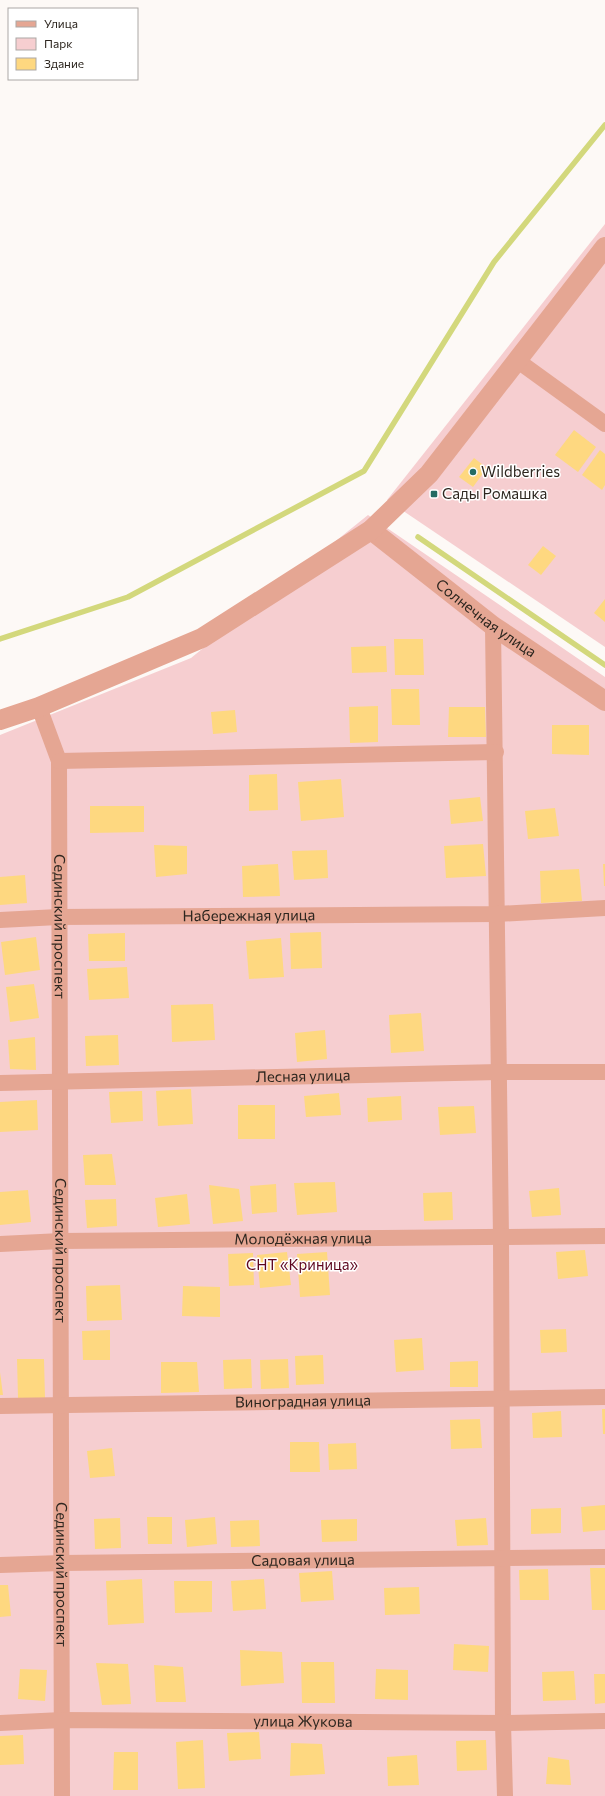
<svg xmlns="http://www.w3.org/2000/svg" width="605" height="1796" font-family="Commissioner,sans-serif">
<rect width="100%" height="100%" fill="#fdf9f6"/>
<g fill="#f6ced0">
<polygon points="605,224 605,647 387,500"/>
<polygon points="368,515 605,677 605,1796 0,1796 0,735 191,658"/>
</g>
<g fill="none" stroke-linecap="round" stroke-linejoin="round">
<g stroke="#d3d87c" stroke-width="5.5">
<polyline points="418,537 605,665"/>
<polyline points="0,639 128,597 364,471 494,262 605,125"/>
</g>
</g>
<g fill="#fed880">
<polygon points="574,430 596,447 578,472 555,455"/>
<polygon points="600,450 605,454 605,485 602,490 582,475"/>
<polygon points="474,458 487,468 473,487 459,477"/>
<polygon points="543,546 556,556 541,575 528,565"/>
<polygon points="605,599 605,622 594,613"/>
<polygon points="394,639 423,639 424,675 395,675"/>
<polygon points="386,646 387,672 352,673 351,647"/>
<polygon points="391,689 419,689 420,725 392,725"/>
<polygon points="378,706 378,742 350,743 349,707"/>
<polygon points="449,707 485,707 486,737 448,737"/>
<polygon points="235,710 237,732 213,734 211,712"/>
<polygon points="552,725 589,725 589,755 552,754"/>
<polygon points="277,774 278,810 249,811 249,775"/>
<polygon points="341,779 344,817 301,821 298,782"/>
<polygon points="480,797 483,821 451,824 449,800"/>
<polygon points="90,806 144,806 144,832 90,833"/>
<polygon points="555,808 559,836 528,839 525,811"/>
<polygon points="483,844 486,876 446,878 444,846"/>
<polygon points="154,845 187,846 187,874 156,877"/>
<polygon points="327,850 328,878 294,880 292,851"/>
<polygon points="278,864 280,896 243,897 242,866"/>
<polygon points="603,864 605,864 605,886 604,886"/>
<polygon points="579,869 582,901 541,903 540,871"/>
<polygon points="25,875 27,903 0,905 0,877"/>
<polygon points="321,932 322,968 291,969 290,933"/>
<polygon points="125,933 125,961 89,961 88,934"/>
<polygon points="36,937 40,970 5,975 1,942"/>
<polygon points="281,938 284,977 249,979 246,941"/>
<polygon points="127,967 129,998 89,1000 87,969"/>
<polygon points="34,984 39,1018 10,1022 6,987"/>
<polygon points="213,1004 215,1040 172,1042 171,1005"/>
<polygon points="421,1013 424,1051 391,1053 389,1015"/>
<polygon points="325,1030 327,1059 297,1062 295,1033"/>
<polygon points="118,1035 119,1065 86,1066 85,1036"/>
<polygon points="35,1037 36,1070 10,1069 8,1040"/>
<polygon points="191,1089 193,1124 158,1126 156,1091"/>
<polygon points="142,1091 143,1121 111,1123 109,1092"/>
<polygon points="339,1093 341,1115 306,1117 304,1096"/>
<polygon points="401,1096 402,1120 368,1122 367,1098"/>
<polygon points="37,1100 38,1130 0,1132 0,1102"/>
<rect x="238" y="1105" width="37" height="34"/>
<polygon points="474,1106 476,1133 440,1135 438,1107"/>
<polygon points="112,1154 116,1185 85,1185 83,1155"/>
<polygon points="335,1182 337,1212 297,1215 294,1183"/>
<polygon points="276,1184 277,1212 252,1214 250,1186"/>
<polygon points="209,1185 239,1189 243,1221 213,1224"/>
<polygon points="559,1188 561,1215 532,1217 529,1191"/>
<polygon points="28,1190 31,1222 0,1225 0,1192"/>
<polygon points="452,1192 453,1220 424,1221 423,1193"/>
<polygon points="187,1194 190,1224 158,1227 155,1198"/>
<polygon points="116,1199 117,1226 87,1228 85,1200"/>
<polygon points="585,1250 588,1276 558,1279 556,1252"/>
<polygon points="287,1252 291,1285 260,1288 257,1255"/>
<polygon points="327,1252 330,1295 300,1297 297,1254"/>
<polygon points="253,1253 254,1285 229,1286 228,1254"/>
<polygon points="120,1285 122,1320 87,1321 86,1286"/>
<polygon points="183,1286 220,1287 220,1317 182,1316"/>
<polygon points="566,1329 567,1352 541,1353 540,1330"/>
<polygon points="110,1330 110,1360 83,1360 82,1331"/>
<polygon points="422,1338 424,1370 396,1372 394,1340"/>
<polygon points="323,1355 324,1384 296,1385 295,1356"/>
<polygon points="17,1359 44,1359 45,1398 18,1398"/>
<polygon points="251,1359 252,1388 224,1389 223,1360"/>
<polygon points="288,1359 289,1388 261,1389 260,1360"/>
<polygon points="478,1361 478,1387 450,1387 450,1362"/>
<polygon points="161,1362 197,1362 199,1392 161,1393"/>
<polygon points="0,1372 3,1395 0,1395"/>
<polygon points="602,1409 605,1409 605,1434 603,1434"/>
<polygon points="561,1411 562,1437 533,1438 532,1413"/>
<polygon points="480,1419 482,1448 451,1449 450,1420"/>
<polygon points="290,1442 319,1442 320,1472 290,1472"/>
<polygon points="356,1443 357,1469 329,1470 328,1444"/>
<polygon points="112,1448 115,1476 90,1478 87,1451"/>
<polygon points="605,1505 605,1530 583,1532 581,1507"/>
<polygon points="561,1508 561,1533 531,1534 531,1509"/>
<polygon points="147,1517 172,1517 172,1544 148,1544"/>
<polygon points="215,1517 217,1544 187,1547 185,1520"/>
<polygon points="120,1518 121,1548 95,1549 94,1519"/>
<polygon points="486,1518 488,1545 457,1546 455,1520"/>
<polygon points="357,1519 357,1541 322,1542 321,1520"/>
<polygon points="259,1520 260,1546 231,1547 230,1521"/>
<polygon points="590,1568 605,1568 605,1610 592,1610"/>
<polygon points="548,1569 549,1600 520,1600 519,1570"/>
<polygon points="332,1571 334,1600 301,1602 299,1573"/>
<polygon points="142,1579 144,1623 108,1625 106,1581"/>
<polygon points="264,1579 266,1609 233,1611 231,1581"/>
<polygon points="174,1581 212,1581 212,1612 175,1613"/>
<polygon points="0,1585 8,1585 11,1616 0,1617"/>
<polygon points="419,1587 420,1614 385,1615 384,1588"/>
<polygon points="454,1644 489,1646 488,1672 453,1670"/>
<polygon points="240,1650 282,1652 284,1683 241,1686"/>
<polygon points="301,1662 334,1662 335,1703 302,1703"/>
<polygon points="96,1663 128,1664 131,1704 102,1705"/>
<polygon points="154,1665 183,1667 186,1702 156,1702"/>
<polygon points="20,1669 47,1670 45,1701 18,1699"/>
<polygon points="376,1669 408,1670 408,1700 375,1699"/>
<polygon points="574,1671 576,1700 543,1701 542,1672"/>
<polygon points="594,1674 605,1674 605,1703 595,1704"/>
<polygon points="259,1732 261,1759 229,1761 227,1733"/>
<polygon points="23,1735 24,1764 0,1765 0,1736"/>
<polygon points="203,1740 205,1788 178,1789 176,1742"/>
<polygon points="486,1740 487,1770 457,1771 456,1741"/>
<polygon points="291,1743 322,1744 325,1774 290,1776"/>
<polygon points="114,1752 138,1752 138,1790 113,1790"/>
<polygon points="417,1755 419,1785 388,1786 387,1757"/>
<polygon points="548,1757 569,1760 571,1785 546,1784"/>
</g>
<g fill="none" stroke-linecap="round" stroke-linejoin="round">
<g stroke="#e5a693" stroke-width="16">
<polyline points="518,361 605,424"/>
<polyline points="493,626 501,1238 503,1723 505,1796"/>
<path id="s1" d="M 39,707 L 59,761 L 62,1796"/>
<polyline points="59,761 496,752"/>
<path id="s2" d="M 0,920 L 58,917 L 497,914 L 605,908"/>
<path id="s3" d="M 0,1083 L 499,1072 L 605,1072"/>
<path id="s4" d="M 0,1244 L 61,1241 L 605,1236"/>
<path id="s5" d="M 0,1406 L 605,1397"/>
<path id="s6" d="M 0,1565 L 62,1563 L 605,1557"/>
<path id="s7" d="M 0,1723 L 62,1720 L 503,1723 L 605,1721"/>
</g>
<g stroke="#e5a693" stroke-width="20">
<path id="s8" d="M 371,530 L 493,626 L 605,701"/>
<polyline points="0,720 39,707 202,638 371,530 429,474 605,247"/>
</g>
</g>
<g fill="#236c64" stroke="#fff" stroke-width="1.5">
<circle cx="473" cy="472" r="4"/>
<rect x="430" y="490" width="8" height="8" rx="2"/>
</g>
<g text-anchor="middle" stroke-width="3" stroke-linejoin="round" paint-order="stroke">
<g font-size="15" fill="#2d261f" stroke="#fff" text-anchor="start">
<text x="481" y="477">Wildberries</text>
<text x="442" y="499">Сады Ромашка</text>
</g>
<g font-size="15" fill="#2d261f" stroke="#fff">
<text dy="5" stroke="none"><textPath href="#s8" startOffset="145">Солнечная улица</textPath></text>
<text dy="5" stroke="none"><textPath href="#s2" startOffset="249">Набережная улица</textPath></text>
<text dy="5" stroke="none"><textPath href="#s1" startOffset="223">Сединский проспект</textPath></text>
<text dy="5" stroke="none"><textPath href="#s3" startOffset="303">Лесная улица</textPath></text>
<text dy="5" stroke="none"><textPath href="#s4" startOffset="303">Молодёжная улица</textPath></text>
<text dy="5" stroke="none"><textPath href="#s1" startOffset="547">Сединский проспект</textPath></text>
<text dy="5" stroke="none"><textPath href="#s5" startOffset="303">Виноградная улица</textPath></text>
<text dy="5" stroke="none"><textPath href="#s6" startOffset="303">Садовая улица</textPath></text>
<text dy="5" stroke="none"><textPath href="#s1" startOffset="871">Сединский проспект</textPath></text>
<text dy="5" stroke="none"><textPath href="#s7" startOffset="303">улица Жукова</textPath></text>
</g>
<g font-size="15" fill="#5d061e" stroke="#fff">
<text x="302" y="1270">СНТ «Криница»</text>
</g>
</g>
<rect x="8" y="8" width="130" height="72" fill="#ffffff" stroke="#aba8a5"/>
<rect x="16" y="21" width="20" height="6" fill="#e5a693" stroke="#aba8a5"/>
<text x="44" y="28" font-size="12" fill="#2d261f">Улица</text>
<rect x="16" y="38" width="20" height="12" fill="#f6ced0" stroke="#aba8a5"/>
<text x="44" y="48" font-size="12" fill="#2d261f">Парк</text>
<rect x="16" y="58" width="20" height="12" fill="#fed880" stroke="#aba8a5"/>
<text x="44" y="68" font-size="12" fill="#2d261f">Здание</text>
</svg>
